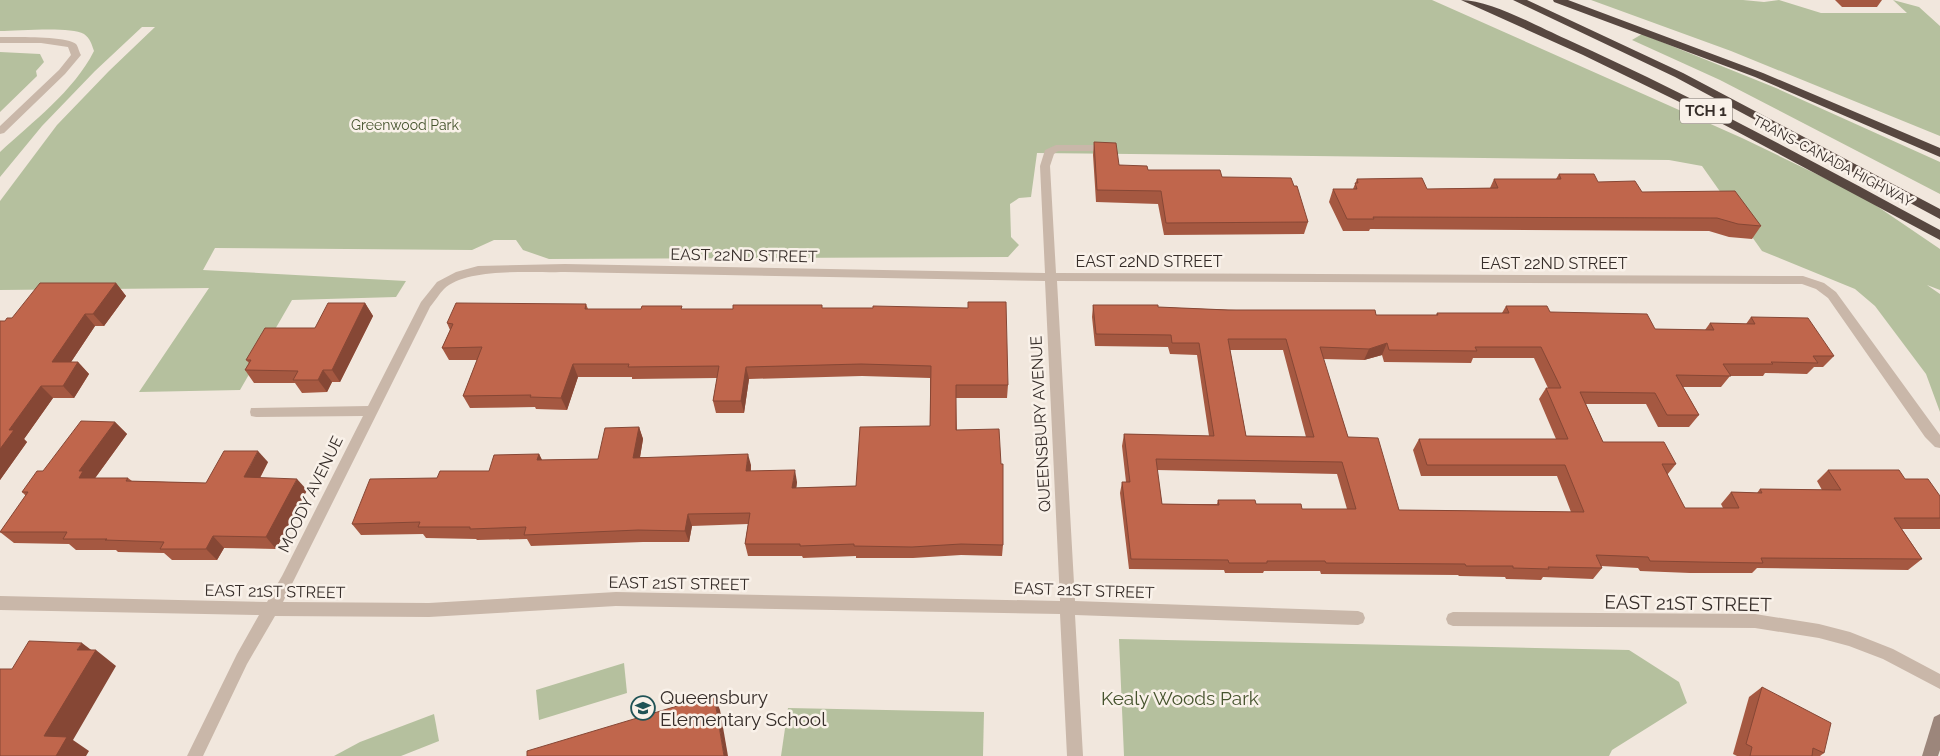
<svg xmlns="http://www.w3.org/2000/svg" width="1940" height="756" font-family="Raleway,sans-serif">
<rect width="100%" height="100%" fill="#f1e7dd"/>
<g fill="#b5c09e">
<path d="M 0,0 L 1432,0 L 1742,138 L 1862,196 L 1940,249 L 1940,290 L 1927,285 L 1940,294 L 1940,412 L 1926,374 L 1875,306 L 1855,289 L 1762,251 L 1702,166 L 1669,160 L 1037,153 L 1031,197 L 1019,198 L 1010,204 L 1011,237 L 1019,245 L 1008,257 L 549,259 L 523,250 L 516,240 L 494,240 L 472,250 L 215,248 L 203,270 L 406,281 L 396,297 L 292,300 L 240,390 L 139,392 L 209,288 L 0,290 L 0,201 L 57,125 L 109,71 L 155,27 L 142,27 L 95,71 L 42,126 L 0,177 L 0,152 C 32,122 74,91 94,51 C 92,45 90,38 84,34 C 70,26 18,31 0,31 Z"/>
<polygon points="1591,0 1743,0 1764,2 1779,0 1821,13 1907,13 1893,0 1919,7 1940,26 1940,136 1731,51"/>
<polygon points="1642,34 1776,88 1940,162 1940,194 1720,80 1632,40"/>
<polygon points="0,52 40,54 44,62 36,71 37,76 0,112"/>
<polygon points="1119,639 1629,650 1679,682 1687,703 1612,750 1609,756 1124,756"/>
<polygon points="624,663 627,693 539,720 536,690"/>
<polygon points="788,708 984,712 983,756 781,756"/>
<polygon points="434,714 439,741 401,756 334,756 360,742"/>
</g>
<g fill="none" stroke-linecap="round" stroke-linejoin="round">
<g fill="#c9b7a9" fill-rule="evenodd">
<path d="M 1056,145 L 1109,145 L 1114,148 L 1109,151 L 1058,151 L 1054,154 L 1050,166 L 1056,273 L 1803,276 L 1824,283 L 1836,292 L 1940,435 L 1940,448 L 1935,447 L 1925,437 L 1828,298 L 1816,289 L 1802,284 L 1057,281 L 1075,601 L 1358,611 L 1363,613 L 1365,618 L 1363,623 L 1358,625 L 1075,615 L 1083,756 L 1067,756 L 1060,614 L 616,606 L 429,617 L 275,616 L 247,664 L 203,756 L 187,756 L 237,654 L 259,615 L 0,610 L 0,596 L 267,602 L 282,576 L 363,416 L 256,417 L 251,416 L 250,412 L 251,408 L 368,406 L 421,302 L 437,282 L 456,272 L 478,266 L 565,264 L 1045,273 L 1040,166 L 1045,150 ZM 565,272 L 1045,281 L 1060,601 L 616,592 L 429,603 L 283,602 L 430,307 C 435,301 439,294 444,289 C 467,267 534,273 565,272 Z"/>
<polygon points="1453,612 1755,614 1819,624 1850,632 1893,649 1940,674 1940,689 1883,659 1849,646 1819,638 1755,628 1453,626 1448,624 1446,619 1448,614"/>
</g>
<path fill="#c9b7a9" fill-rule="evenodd" d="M 0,37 C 13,37 68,36 76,44 C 78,46 79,52 81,55 L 65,74 L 4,133 L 0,134 L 0,126 L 59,70 L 71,55 L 68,47 L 41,43 L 0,43 Z"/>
<polygon fill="#9c867b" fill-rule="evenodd" points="1940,714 1940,750 1938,756 1922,756 1934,717"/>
<g fill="#574740" fill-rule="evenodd">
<path d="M 1461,0 C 1491,0 1538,27 1566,39 C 1694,97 1817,163 1940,230 L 1940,240 L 1702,113 L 1583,55 Z"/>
<polygon points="1513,0 1527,0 1683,73 1940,209 1940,219 1675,77"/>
<polygon points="1553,0 1568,0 1763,73 1940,148 1940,157 1755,77 1554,2"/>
</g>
</g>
<g fill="#a55841" fill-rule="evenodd">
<polygon points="1835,0 1882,0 1877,7 1842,7"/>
<polygon points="1094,142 1119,165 1148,170 1222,177 1294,186 1308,222 1304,234 1164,235 1158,204 1096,202 1093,155"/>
<polygon points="1559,174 1598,182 1642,192 1761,226 1752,239 1729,237 1709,231 1370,229 1369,231 1343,231 1329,202 1333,189 1353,189 1357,179 1427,189 1490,188 1494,179 1556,179"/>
<polygon points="116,283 126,296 104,326 95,326 71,362 78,362 89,374 74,398 53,398 24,439 27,442 0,480 0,321 5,321"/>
<polygon points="365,303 373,316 340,382 332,382 327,392 302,393 295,383 254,383 245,370 249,363 246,360 315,328"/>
<polygon points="586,304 588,309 733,309 822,305 822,308 1008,385 1007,398 956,398 957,430 1003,545 1002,556 961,555 913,558 856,558 856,556 803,558 802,556 748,556 745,544 748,524 692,526 689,542 643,542 531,546 527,539 477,540 476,539 426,538 423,534 361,535 352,524 437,478 489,471 539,454 542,460 598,459 639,427 643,439 640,457 751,465 751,471 797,482 796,488 856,486 930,426 930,378 862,376 749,379 744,413 716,413 713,401 717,378 632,379 632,377 578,377 567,410 536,409 535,407 470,408 463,396 477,360 449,360 442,348 450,330 447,323"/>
<path d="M 1093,305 L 1376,315 L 1436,315 L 1437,313 L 1502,313 L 1506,306 L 1550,312 L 1655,329 L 1705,330 L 1710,323 L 1746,324 L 1751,317 L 1834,356 L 1823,367 L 1814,367 L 1807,374 L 1765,373 L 1763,376 L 1730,376 L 1721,387 L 1683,387 L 1699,415 L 1689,427 L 1658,427 L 1646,404 L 1586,404 L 1603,442 L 1676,464 L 1667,475 L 1685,508 L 1723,508 L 1721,504 L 1731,492 L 1757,493 L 1760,489 L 1822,490 L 1817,481 L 1828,470 L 1905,479 L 1940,518 L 1940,529 L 1902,529 L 1922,559 L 1908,570 L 1757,568 L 1752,573 L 1690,573 L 1640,571 L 1638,568 L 1601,566 L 1602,568 L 1593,579 L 1543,577 L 1541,580 L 1506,579 L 1505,577 L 1459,576 L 1458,575 L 1321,574 L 1320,571 L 1264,571 L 1263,573 L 1225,573 L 1224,570 L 1129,569 L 1120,493 L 1122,482 L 1126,482 L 1122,446 L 1124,434 L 1209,436 L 1197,355 L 1170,354 L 1168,347 L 1095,346 L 1092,317 ZM 1230,350 L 1283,350 L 1306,437 L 1246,436 ZM 1382,355 L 1384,362 L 1471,363 L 1473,358 L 1534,358 L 1548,388 L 1546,388 L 1539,399 L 1556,439 L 1419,439 L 1413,450 L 1421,476 L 1557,476 L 1571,512 L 1399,510 L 1348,437 L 1323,359 L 1364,360 ZM 1157,470 L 1337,474 L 1347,509 L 1302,509 L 1218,500 L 1217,504 L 1162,504 Z"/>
<polygon points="115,422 127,434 95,478 128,478 132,481 206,483 268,462 260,478 307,490 276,549 224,548 217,560 172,560 164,553 118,552 116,550 76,550 69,544 14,543 0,532 26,496 22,492 43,471"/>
<polygon points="1762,687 1824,753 1820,756 1737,756 1733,754 1749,697"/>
</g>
<g fill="#864735">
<polygon points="116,283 126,296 104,326 93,314"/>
<polygon points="365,303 373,316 340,382 332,370"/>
<polygon points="85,314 95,326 63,374 52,362"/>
<polygon points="1387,343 1382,355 1364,360 1369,349"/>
<polygon points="78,362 89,374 74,398 63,386"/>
<polygon points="573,364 578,377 567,410 561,398"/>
<polygon points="746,367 749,379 744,413 741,401"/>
<polygon points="323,370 332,382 327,392 318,380"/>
<polygon points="41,386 53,398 24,439 27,442 0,480 0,449 9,430"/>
<polygon points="115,422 127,434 93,481 79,478 79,471"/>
<polygon points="639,427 643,439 638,469 633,458"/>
<polygon points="258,451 268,462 254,489 244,477"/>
<polygon points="539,454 545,466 537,460"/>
<polygon points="748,454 751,465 749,483 746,471"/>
<polygon points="795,470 797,482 795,500 792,488"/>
<polygon points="297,479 307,490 276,549 266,537"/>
<polygon points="688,514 692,526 689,542 685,531"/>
<polygon points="213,536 224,548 217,560 206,549"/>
<polygon points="82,643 94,652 96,650 116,666 73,740 89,751 86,756 56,756 44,736 77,650"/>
<polygon points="714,695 720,710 728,756 724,756"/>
</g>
<g fill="#c0664c" stroke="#864735" fill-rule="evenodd">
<polygon points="1094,142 1116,143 1119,165 1147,166 1148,170 1220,170 1222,177 1291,178 1294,186 1297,186 1308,222 1166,223 1161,191 1097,190"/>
<polygon points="1559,174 1594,174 1598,182 1635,181 1642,192 1735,191 1761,226 1738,224 1717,218 1373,217 1374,219 1347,219 1333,189 1357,189 1355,183 1358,183 1357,179 1422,178 1427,189 1498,188 1494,179 1561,179"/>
<polygon points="40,283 116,283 93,314 85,314 52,362 78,362 63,386 41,386 9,430 14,430 0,449 0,321 5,321 7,318 12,318"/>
<polygon points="968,302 1006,302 1008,385 956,385 956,430 999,429 1001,464 1003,464 1003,545 961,544 912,547 854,546 854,544 800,546 800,544 745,544 750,513 688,514 685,531 638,530 524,535 526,527 470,529 470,527 418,527 420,522 352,524 370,479 437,478 440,471 489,471 494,455 539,454 537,460 598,459 605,428 639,427 633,458 748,454 746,471 795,470 792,488 856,486 860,427 930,426 931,366 861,364 746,367 741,401 713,401 719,366 628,367 629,364 573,364 561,398 530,397 531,395 463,396 482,347 442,348 453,324 447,323 456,303 586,304 585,309 641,309 642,306 682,306 681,309 733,309 733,305 822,305 822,308 873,308 873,306 968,308"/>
<polygon points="328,303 365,303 332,370 323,370 318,380 293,380 298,371 245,370 251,360 246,360 265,328 315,328"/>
<path d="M 1093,305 L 1158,305 L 1158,307 L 1228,310 L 1375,310 L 1376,315 L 1438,315 L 1437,313 L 1509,313 L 1506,306 L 1547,306 L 1550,312 L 1647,314 L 1655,329 L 1714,330 L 1710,323 L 1755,324 L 1751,317 L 1808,318 L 1834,356 L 1813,356 L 1818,363 L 1771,362 L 1773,364 L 1723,364 L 1731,376 L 1676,375 L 1699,415 L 1667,415 L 1655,393 L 1580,392 L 1603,442 L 1664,442 L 1676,464 L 1662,464 L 1685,508 L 1739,508 L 1731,492 L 1762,493 L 1760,489 L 1841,490 L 1828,470 L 1899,470 L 1905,479 L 1928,479 L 1940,496 L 1940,518 L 1894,518 L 1922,559 L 1761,558 L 1763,563 L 1701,562 L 1650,561 L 1648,557 L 1596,555 L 1602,568 L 1548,567 L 1549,569 L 1513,568 L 1513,566 L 1466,566 L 1465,564 L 1326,563 L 1325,561 L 1267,561 L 1267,563 L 1229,563 L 1228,560 L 1131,559 L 1122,482 L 1130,482 L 1124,434 L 1214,436 L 1199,343 L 1172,343 L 1171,335 L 1096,334 ZM 1228,339 L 1286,339 L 1314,437 L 1246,436 ZM 1387,343 L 1389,350 L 1477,351 L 1475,347 L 1541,347 L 1561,388 L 1546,388 L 1568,439 L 1419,439 L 1427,465 L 1565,465 L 1584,512 L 1399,510 L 1378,438 L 1348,437 L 1320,347 L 1369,349 ZM 1156,459 L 1342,462 L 1356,509 L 1302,509 L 1301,504 L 1256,504 L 1255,500 L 1218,500 L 1219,505 L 1162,504 Z"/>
<polygon points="81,421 115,422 79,471 83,471 79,478 128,478 126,481 206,483 224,451 258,451 244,477 297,479 266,537 213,536 206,549 160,549 164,542 105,540 107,539 63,539 67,532 0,532 28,492 22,492 37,471 43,471"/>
<polygon points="29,641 82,643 77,650 96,650 44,736 67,737 56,756 0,756 0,669 12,669"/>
<polygon points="1762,687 1831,723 1824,753 1813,748 1812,756 1750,756 1752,747 1746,744"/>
<polygon points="714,695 724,756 527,756 527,751"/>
</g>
<defs>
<g id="school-ring" transform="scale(1.25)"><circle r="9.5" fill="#f9f1e9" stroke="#205356" stroke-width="1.5"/><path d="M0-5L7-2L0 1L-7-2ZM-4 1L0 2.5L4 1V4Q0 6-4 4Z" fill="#205356"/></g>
</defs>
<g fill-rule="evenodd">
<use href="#school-ring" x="643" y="708"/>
</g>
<g text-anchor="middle" stroke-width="5" stroke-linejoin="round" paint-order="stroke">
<g font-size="14" fill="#46542e" stroke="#f9f1e9">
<text x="405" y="130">Greenwood Park</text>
</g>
<g font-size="14" fill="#362d29" stroke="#f9f1e9">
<text transform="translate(1833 161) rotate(28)" y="5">TRANS-CANADA HIGHWAY</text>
</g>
<rect fill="#f9f1e9" stroke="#706863" stroke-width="1" x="1680" y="98.5" width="52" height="25" rx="4"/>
<g font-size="15" font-weight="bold" fill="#362d29">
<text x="1706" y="116">TCH 1</text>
</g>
<g font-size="16" fill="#362d29" stroke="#f9f1e9">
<text transform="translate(744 255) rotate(1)" y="6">EAST 22ND STREET</text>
<text x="1149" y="267">EAST 22ND STREET</text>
<text x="1554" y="269">EAST 22ND STREET</text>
<text transform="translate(1040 424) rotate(-93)" y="6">QUEENSBURY AVENUE</text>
<text transform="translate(310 494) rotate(-64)" y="6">MOODY AVENUE</text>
<text transform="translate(679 583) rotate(1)" y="6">EAST 21ST STREET</text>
<text transform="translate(1084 590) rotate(2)" y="6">EAST 21ST STREET</text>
<text transform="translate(275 591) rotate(1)" y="6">EAST 21ST STREET</text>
</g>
<g font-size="19" fill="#362d29" stroke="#f9f1e9">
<text transform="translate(1688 603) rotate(1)" y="7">EAST 21ST STREET</text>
</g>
<g font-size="19" fill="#362d29" stroke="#f9f1e9" text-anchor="start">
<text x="660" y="704">Queensbury<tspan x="660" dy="22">Elementary School</tspan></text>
</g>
<g font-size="19" fill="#46542e" stroke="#f9f1e9">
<text x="1180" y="705">Kealy Woods Park</text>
</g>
</g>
</svg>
